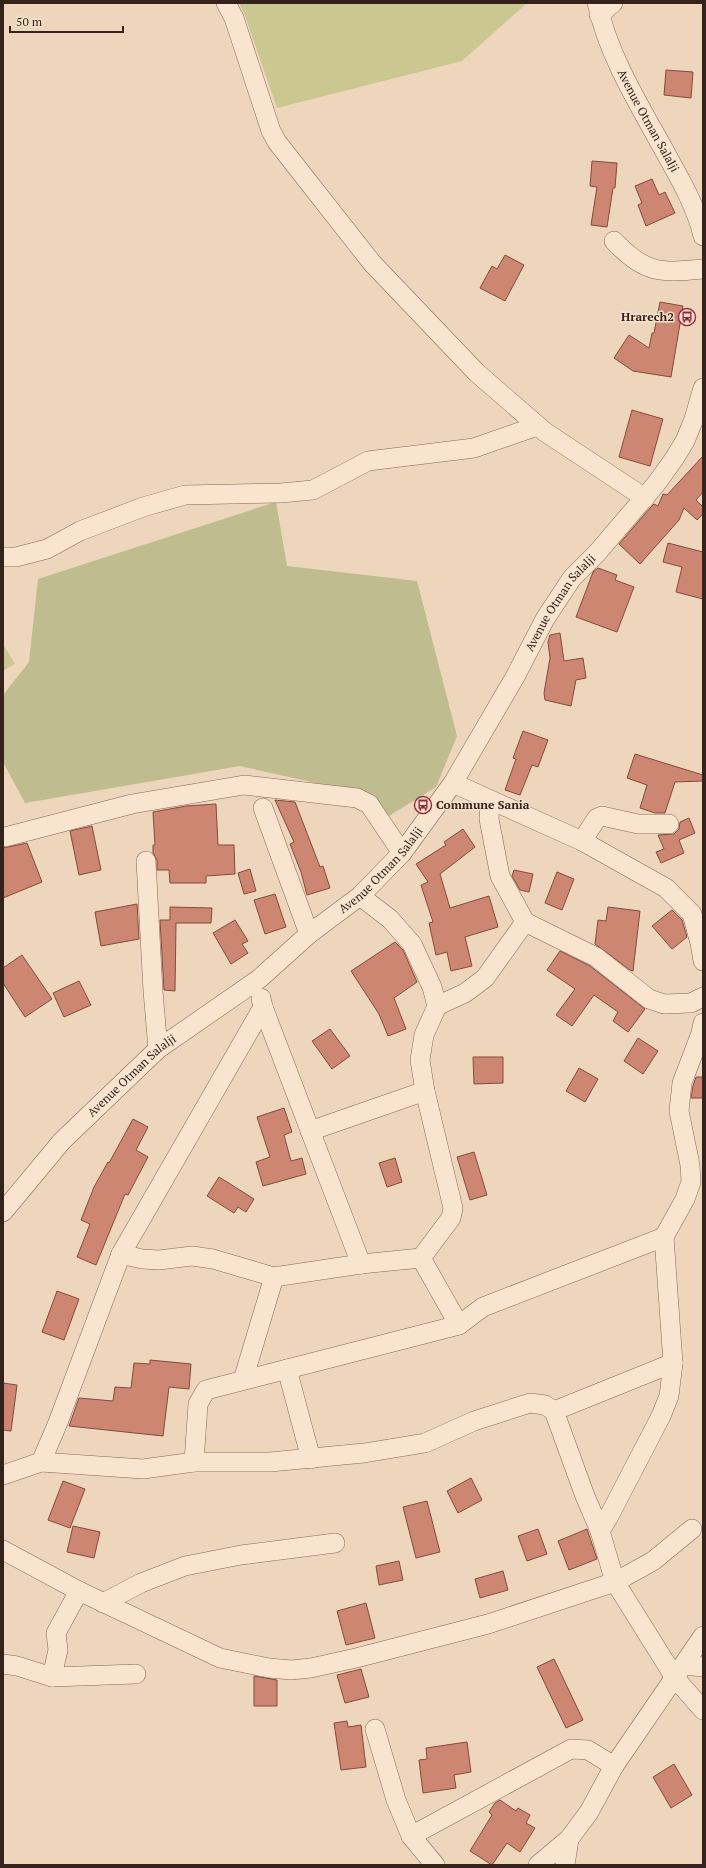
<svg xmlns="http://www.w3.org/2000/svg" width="706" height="1868" font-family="'PT Serif',serif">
<rect width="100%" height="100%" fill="#eed6bc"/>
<g fill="#cbc790">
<polygon points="239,3 527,3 462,61 277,108 244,13"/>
<polygon points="3,644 15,664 3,671"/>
</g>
<polygon fill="#bfbc90" points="276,502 287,566 417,581 457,736 436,787 384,819 352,791 240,766 25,803 3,762 3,695 29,662 38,579"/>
<g fill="#cd8671" stroke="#844b3b">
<polygon points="666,70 693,72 691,98 664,95"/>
<polygon points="592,161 617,163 615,188 613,188 607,227 591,225 597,187 590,186"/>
<polygon points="652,179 659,195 665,192 675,213 646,226 638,205 642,203 635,186"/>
<polygon points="505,255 524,265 505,301 480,288 492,266 497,269"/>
<polygon points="660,302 683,306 671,377 633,371 614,358 629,335 649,348 652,333 654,333"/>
<polygon points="632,410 663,419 650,466 619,457"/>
<polygon points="703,456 703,492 696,500 703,507 703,514 697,520 684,508 679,520 640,564 619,544 650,508 654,504 658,506 663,494 667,495"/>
<polygon points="668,543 703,552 703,599 676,592 682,567 663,562"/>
<polygon points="598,568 617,575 615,580 634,587 617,632 576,617 593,572"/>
<polygon points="560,633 564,661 583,658 586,678 576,680 571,706 545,700 544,693 550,658 548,642 550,635"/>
<polygon points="523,731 548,740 538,767 532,765 520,795 505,790 516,759 513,758"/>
<polygon points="635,754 703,775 703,781 675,782 665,813 655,813 640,808 647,785 627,778"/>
<polygon points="275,800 295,802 320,867 323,866 330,888 307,895 301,872 290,844 294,842"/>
<polygon points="216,804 218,845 234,845 235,874 206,876 206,883 170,883 169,870 157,870 157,860 153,853 153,845 155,845 153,812 186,806"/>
<polygon points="689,818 695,833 679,840 684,853 661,863 656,852 664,849 658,835 674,834 679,829 680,822"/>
<polygon points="92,826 101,870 79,875 70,831"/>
<polygon points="463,829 475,847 440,874 450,908 489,896 498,927 465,937 472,966 451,971 447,952 436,955 429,923 433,922 421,885 428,882 416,864 446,845 444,842"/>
<polygon points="27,843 42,882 3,898 3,848"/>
<polygon points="250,869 256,891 244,894 238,873"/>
<polygon points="514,870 533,874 529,892 520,890 512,876"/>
<polygon points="557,872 574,879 562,910 545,903"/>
<polygon points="275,894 286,927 265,934 254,900"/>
<polygon points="137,904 139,939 101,946 95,912"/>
<polygon points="170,907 212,908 211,923 176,923 175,991 164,990 160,920 170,920"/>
<polygon points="608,907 640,911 633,971 630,970 595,944 598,920 606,921"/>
<polygon points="672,910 682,920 687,937 672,949 652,926"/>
<polygon points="235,920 248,941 242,944 248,953 231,964 213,933"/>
<polygon points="395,942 403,950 417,982 394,998 406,1029 388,1036 379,1014 351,971"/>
<polygon points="560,951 590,966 645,1009 628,1032 613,1021 618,1012 594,995 572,1026 556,1015 575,989 547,970"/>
<polygon points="22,955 52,999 25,1017 3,983 3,968"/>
<polygon points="79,981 91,1005 64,1017 53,993"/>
<polygon points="330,1029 350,1056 332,1069 312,1041"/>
<polygon points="638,1038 658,1051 643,1074 624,1061"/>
<polygon points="473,1057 503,1057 503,1083 474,1084"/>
<polygon points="579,1068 598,1079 585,1102 566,1091"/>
<polygon points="696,1077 703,1077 703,1098 691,1098 693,1086"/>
<polygon points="284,1108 292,1132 284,1135 291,1161 302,1158 306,1174 263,1186 256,1162 270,1157 257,1117"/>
<polygon points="133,1119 148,1127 136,1150 148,1157 128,1195 125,1194 96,1265 77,1257 90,1224 81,1220 94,1187 108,1162 109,1163"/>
<polygon points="474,1152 487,1195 470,1200 457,1157"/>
<polygon points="395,1158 402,1182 387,1187 379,1163"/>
<polygon points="219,1177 254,1199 246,1212 238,1207 234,1213 207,1196"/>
<polygon points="57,1291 79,1299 64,1340 42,1332"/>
<polygon points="150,1360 191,1364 189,1389 169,1387 163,1436 69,1426 79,1398 113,1401 115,1387 131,1388 134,1363 150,1364"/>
<polygon points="3,1383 17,1385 11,1431 3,1430"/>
<polygon points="471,1478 482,1500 458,1513 447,1491"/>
<polygon points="63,1481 85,1489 70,1528 48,1520"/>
<polygon points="427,1501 440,1552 416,1558 403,1507"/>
<polygon points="73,1526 100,1532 94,1558 67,1552"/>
<polygon points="538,1529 547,1554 527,1561 518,1536"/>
<polygon points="587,1529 597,1559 569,1570 558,1541"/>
<polygon points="399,1561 403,1580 379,1585 376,1566"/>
<polygon points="503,1571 508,1590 480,1598 475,1579"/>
<polygon points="366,1603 375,1638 346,1645 337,1611"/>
<polygon points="554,1659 583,1720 566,1728 537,1667"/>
<polygon points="361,1669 369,1697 345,1703 337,1675"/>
<polygon points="254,1676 277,1680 277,1706 254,1706"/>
<polygon points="347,1721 348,1727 361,1725 366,1767 341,1770 334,1723"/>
<polygon points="467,1742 471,1772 454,1775 456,1788 423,1793 419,1760 427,1759 426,1748"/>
<polygon points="674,1764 692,1795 671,1808 653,1777"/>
<polygon points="500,1800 516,1811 518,1808 530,1815 526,1823 535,1828 520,1852 507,1843 492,1865 470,1851 492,1815 489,1812 495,1803"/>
</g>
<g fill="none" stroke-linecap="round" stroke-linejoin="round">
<g stroke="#856656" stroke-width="20">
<g id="minor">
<polyline points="226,3 234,18 271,131 277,142 372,263 477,373 545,432 645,498"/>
<path id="s1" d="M 597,3 C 609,59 643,111 670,161 C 683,184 697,210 703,236"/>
<polyline points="599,15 613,3"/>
<path d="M 614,241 C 645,274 660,273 703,269"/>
<polyline points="3,557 16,557 47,549 80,531 143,507 185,495 281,493 313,490 368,461 474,448 537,426"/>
<polyline points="453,783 582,841 666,888 692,914 700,943 703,961"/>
<polyline points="490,800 489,819 500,876 525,922 596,957 649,999 664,1004 691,1003 703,997"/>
<polyline points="263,808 309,934"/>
<polyline points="5,837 132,804 244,785 357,798 369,804 402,853"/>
<polyline points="582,841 597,818 602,816 638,824 669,824"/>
<polyline points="146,861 153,991 158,1049"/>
<polyline points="360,896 390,919 412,944 432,987 437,1006 424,1035 420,1060 425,1091 453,1208 451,1218 421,1258 459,1325"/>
<polyline points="261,998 263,1007 361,1264"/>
<polyline points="437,1006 465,993 485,978 525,922"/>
<polyline points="703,1023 701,1033 682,1083 679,1111 690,1165 691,1182 685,1199 664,1237 673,1363 669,1396 661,1416 608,1518 600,1531 615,1582 675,1678 703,1710"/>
<polyline points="310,1131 425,1091"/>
<path id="s2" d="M 3,1212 L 62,1141 L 158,1049 L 259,979 L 309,934 L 360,896 L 402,853 L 453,783 L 515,677 L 545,619 L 572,578 L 597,553 L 656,484 L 674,459 L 685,441 L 694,419 L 703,388"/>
<polyline points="121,1254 142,1259 159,1260 192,1256 213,1259 274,1277 243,1380"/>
<polyline points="274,1277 361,1264 421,1258"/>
<polyline points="287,1369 311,1459"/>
<polyline points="554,1411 585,1496 600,1531"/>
<polyline points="41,1462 57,1425 121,1254 263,1007"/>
<polyline points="194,1462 198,1404 206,1390 459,1325 483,1307 664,1237"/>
<polyline points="3,1475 41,1462 143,1469 194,1462 270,1462 364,1453 425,1443 474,1421 530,1403 545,1405 554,1411 673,1363"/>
<polyline points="3,1550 79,1591 220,1658 269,1668 291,1670 311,1668 356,1658 488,1624 615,1582 653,1561 692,1529"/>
<polyline points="103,1603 141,1583 185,1566 241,1555 335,1543"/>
<polyline points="3,1664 17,1666 52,1677 136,1674"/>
<polyline points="684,1665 703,1667"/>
<polyline points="52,1677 58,1650 56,1633 79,1591"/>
<polyline points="375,1729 396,1800 411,1836 435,1865"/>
<polyline points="411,1836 571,1749 588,1750 614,1766"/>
<polyline points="538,1865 569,1839 589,1812 614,1766 703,1636"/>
<polyline points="565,1865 569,1839"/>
</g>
</g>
<use href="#minor" stroke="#f9e5cf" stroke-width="19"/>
</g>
<defs>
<g id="bus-ring" transform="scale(0.9)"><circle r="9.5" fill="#f5e1cb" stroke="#94253a" stroke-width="1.5"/><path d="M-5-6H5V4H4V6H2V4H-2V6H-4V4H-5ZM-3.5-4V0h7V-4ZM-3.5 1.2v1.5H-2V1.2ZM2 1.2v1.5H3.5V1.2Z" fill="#94253a"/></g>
</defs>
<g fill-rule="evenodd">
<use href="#bus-ring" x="687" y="317"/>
<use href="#bus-ring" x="423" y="805"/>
</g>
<g text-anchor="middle" stroke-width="3" stroke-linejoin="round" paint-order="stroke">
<g font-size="12" fill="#34221b" stroke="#f5e1cb">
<text dy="4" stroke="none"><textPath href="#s1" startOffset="129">Avenue Otman Salalji</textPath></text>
<text dy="4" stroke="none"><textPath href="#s2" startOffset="836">Avenue Otman Salalji</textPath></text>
<text dy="4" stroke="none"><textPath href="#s2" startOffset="512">Avenue Otman Salalji</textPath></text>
<text dy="4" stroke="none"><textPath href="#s2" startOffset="188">Avenue Otman Salalji</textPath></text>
</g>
<g font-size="12" font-weight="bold" fill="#34221b" stroke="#f5e1cb" text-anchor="end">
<text x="674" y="321">Hrarech2</text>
<text x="436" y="809" text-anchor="start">Commune Sania</text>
</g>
</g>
<rect width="706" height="1868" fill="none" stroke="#34221b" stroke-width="8"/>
<path d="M10 26v6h113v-6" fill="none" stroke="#34221b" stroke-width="2"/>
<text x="16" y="26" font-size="12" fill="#34221b" stroke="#f5e1cb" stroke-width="3" paint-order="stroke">50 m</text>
</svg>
